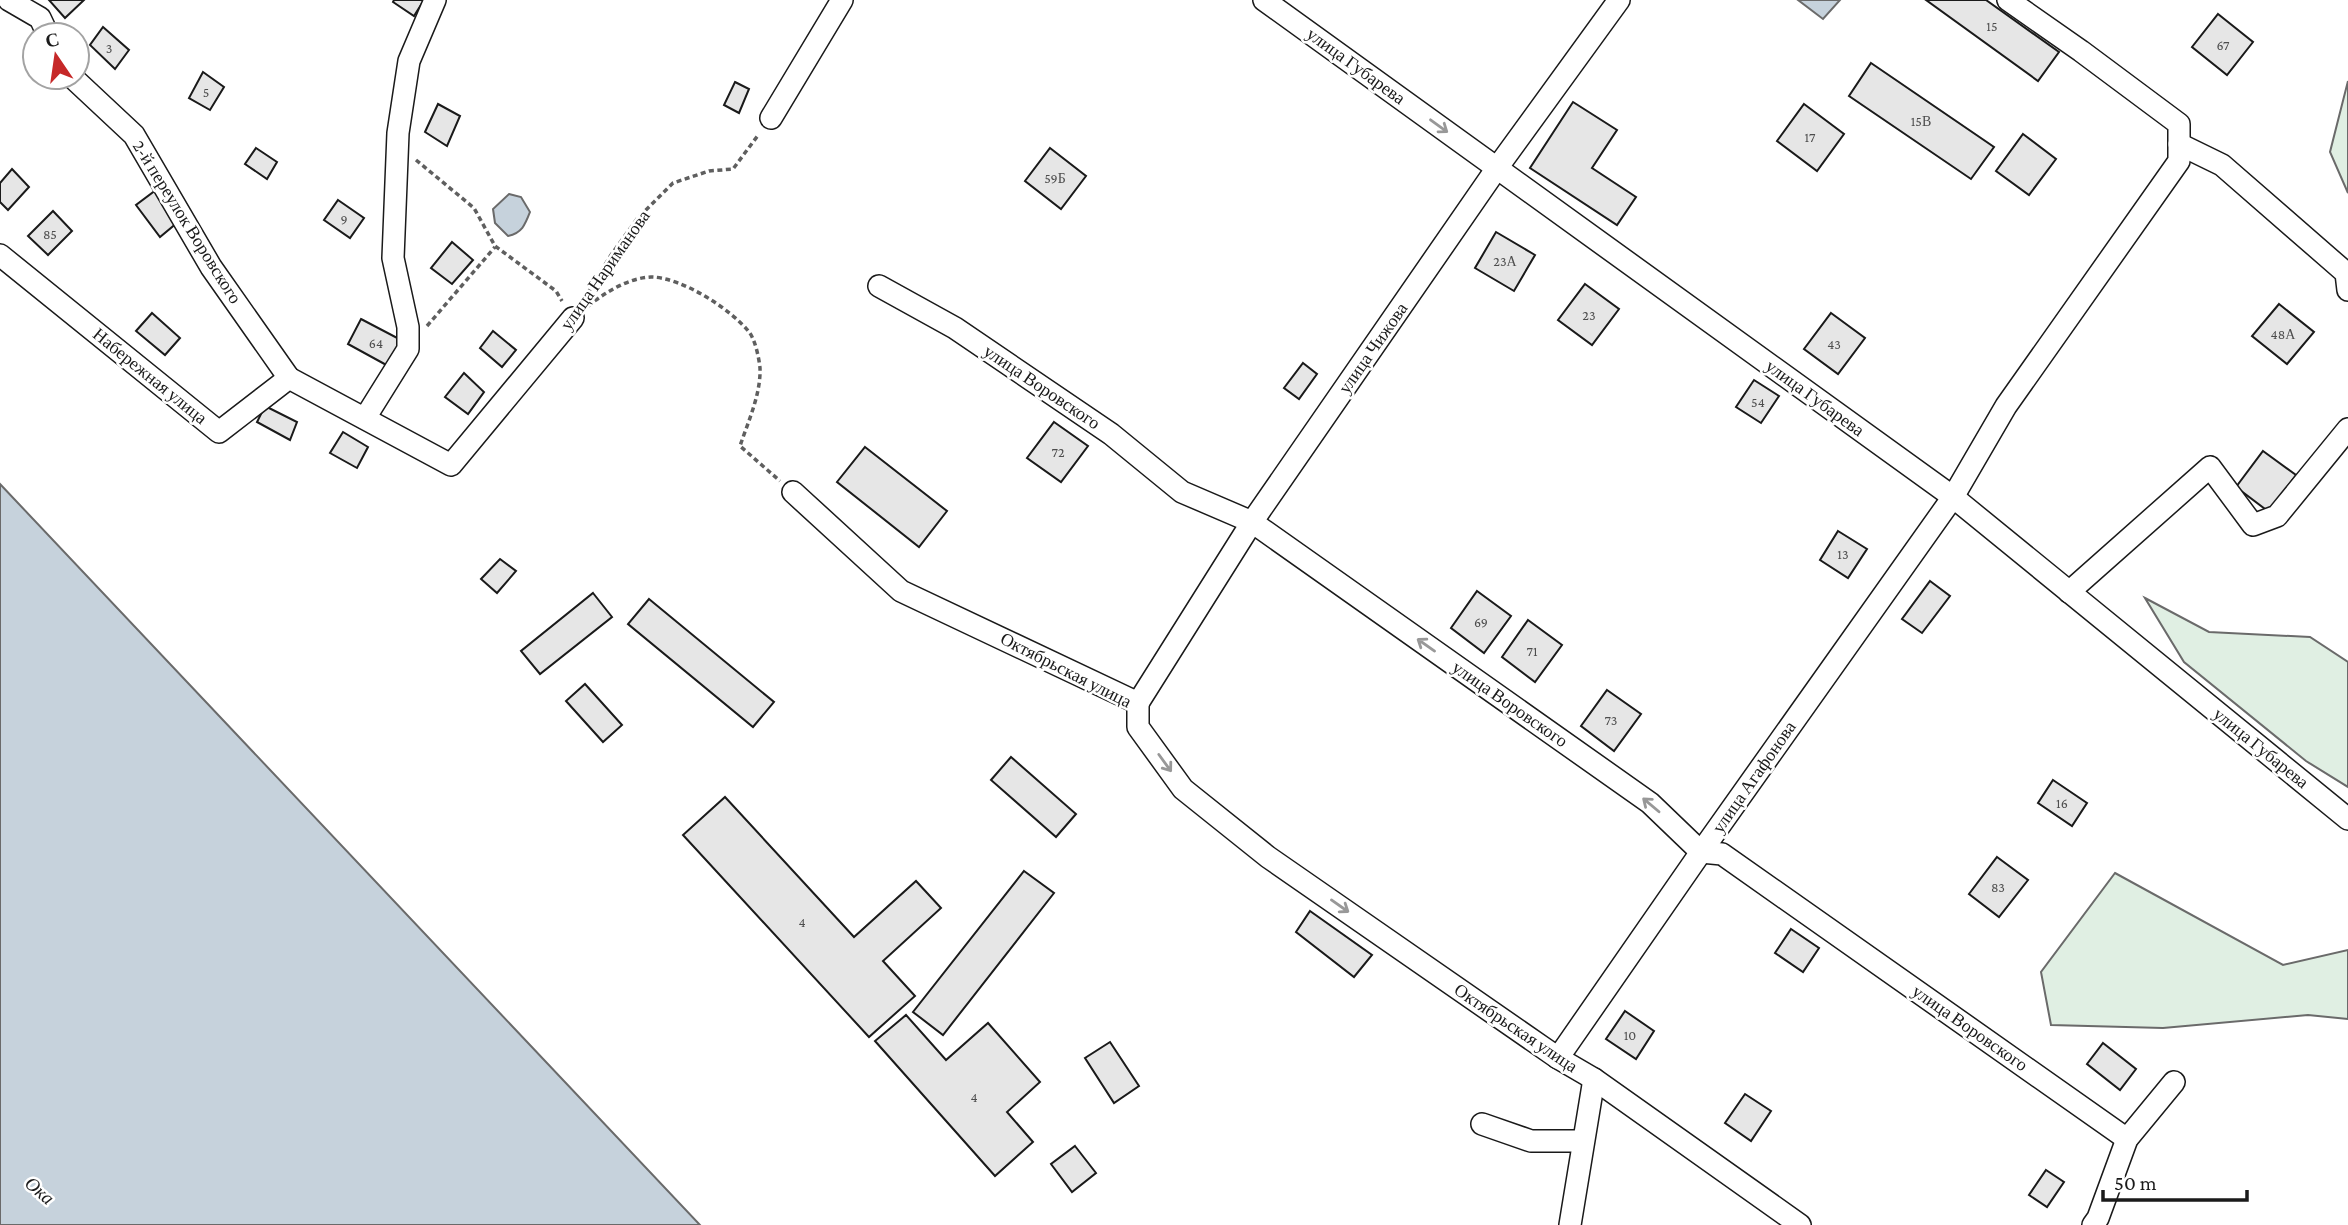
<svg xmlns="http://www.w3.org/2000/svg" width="2348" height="1225" font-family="'Crimson Pro',serif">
<rect width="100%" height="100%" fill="#fff"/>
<g fill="#e0efe3" stroke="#6a6a6a" stroke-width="2">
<polygon points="2348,81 2348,193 2330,152"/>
<polygon points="2145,598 2209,632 2310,637 2348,662 2348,787 2306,761 2184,662"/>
<polygon points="2115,873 2283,965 2348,950 2348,1019 2308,1015 2163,1028 2051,1025 2041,972"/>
</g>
<g fill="#c6d2dc" stroke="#6a6a6a" stroke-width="2">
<polygon points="1798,0 1840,0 1823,19"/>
<path d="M 509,194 L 521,197 L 530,212 C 525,225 522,233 508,236 L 495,223 L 493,209 Z"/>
<polygon points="0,484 700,1225 0,1225"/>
</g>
<g fill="#e6e6e6" stroke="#1a1a1a" stroke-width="2">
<polygon points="49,0 84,0 65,18"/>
<polygon points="394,0 424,0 414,16 393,2"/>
<polygon points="1926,0 1986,0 2059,52 2038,81"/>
<polygon points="2218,14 2253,42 2227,75 2192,47"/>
<polygon points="103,27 129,50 115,69 90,45"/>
<polygon points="1871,63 1994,147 1971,179 1849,96"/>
<polygon points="203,72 224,87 210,110 189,98"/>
<polygon points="735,82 749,89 739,113 724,105"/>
<polygon points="1573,102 1617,130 1592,168 1636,197 1617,225 1530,168"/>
<polygon points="438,104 460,116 447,146 425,132"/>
<polygon points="1804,104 1844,134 1817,171 1777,141"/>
<polygon points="2023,134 2056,159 2029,195 1996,171"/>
<polygon points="256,148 277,162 267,179 245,164"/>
<polygon points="1050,148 1086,176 1061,209 1025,181"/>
<polygon points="12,169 29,187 8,210 0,202 0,183"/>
<polygon points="156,190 178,222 160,237 136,205"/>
<polygon points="338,200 364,218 350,238 324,220"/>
<polygon points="53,211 72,231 48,255 28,236"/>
<polygon points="1496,232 1535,255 1514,291 1475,268"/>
<polygon points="452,242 473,260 452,284 431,268"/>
<polygon points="1585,284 1619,309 1592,345 1558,320"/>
<polygon points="2279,304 2314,332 2287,364 2252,336"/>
<polygon points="152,313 180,338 165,355 136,331"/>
<polygon points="1831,313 1865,338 1838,374 1804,349"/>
<polygon points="361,319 403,341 390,367 348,344"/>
<polygon points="493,331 516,350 502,367 480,348"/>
<polygon points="1303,363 1317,374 1299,399 1284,388"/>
<polygon points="464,373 484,392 468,414 445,397"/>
<polygon points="1754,380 1779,396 1761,423 1736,407"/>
<polygon points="265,406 297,422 290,440 257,422"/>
<polygon points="1054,422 1088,446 1061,482 1027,458"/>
<polygon points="343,432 368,447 357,468 330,453"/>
<polygon points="865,447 947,511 919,547 837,482"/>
<polygon points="2263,451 2296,475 2269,512 2236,487"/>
<polygon points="1838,531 1867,549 1848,578 1820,560"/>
<polygon points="500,559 516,571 497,593 481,579"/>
<polygon points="1930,581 1950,596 1922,633 1902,619"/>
<polygon points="1477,591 1511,616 1484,653 1451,628"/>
<polygon points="593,593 612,617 540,674 521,651"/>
<polygon points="649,599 774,702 753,727 628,624"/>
<polygon points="1528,620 1562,645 1535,682 1502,657"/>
<polygon points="585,684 622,725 603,742 566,701"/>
<polygon points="1607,690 1641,714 1614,751 1581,726"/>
<polygon points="1011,757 1076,814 1056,837 991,780"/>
<polygon points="2053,780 2087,803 2072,826 2038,803"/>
<polygon points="725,797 854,937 916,881 941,908 883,961 915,996 869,1037 683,835"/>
<polygon points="1997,857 2028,880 1999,917 1969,894"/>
<polygon points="1024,871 1054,893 943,1035 913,1012"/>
<polygon points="1310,911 1372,955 1354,977 1296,932"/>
<polygon points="1791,929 1819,948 1803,972 1775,953"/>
<polygon points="1625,1011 1654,1031 1636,1059 1606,1039"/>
<polygon points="906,1015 946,1060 988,1023 1040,1082 1007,1112 1033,1142 995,1176 875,1041"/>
<polygon points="1110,1042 1139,1086 1114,1103 1085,1058"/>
<polygon points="2103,1043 2136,1069 2120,1090 2087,1064"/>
<polygon points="1745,1094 1771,1111 1751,1141 1725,1123"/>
<polygon points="1075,1146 1096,1173 1072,1192 1051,1164"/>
<polygon points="2046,1170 2064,1182 2047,1207 2029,1195"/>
</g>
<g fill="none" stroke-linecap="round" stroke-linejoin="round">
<g stroke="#1a1a1a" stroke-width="24">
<g id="minor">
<polyline points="9,0 40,18 48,35"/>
<polyline points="1264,0 1953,497 2348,819"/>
<polyline points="72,77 134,135 211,267 289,378"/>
<polyline points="771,118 842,0"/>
<polyline points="2179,144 2222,165 2346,273 2348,290"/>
<polyline points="0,255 219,432 289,378 451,465 573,318"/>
<polyline points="879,286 955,328 1111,434 1182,492 1252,522 1650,803 1701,852 1722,854 2127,1139"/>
<polyline points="365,418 408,349 408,327 393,258 398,133 409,61 435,0"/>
<polyline points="793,492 901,591 1138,703"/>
<polyline points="2069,592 2210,467 2253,525 2277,516 2348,429"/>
<polyline points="1138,703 1138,727 1183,789 1268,857 1558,1058 1594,1079 1800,1225"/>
<polyline points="1138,703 1252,522 1497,168 1619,0"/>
<polyline points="1558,1058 1701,852 1953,497 2006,406 2179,161 2179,124 2081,51 2008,0"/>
<polyline points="1482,1124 1531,1141 1583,1141"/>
<polyline points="1570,1225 1594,1079"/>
<polyline points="2093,1225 2098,1218 2127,1139 2174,1082"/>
</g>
</g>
<g stroke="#5f5f5f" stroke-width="3.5" stroke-dasharray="5 3.5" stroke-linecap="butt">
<polyline points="416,160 474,208 495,246 556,291 562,301"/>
<polyline points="583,301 611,255 637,219 673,183 709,171 733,169 759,134"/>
<path d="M 588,306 C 606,292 628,278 651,277 C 681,277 731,309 749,332 C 755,339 759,358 760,368 C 761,394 748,422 740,446 L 780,481"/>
<polyline points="427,326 495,247"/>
</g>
<use href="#minor" stroke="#fff" stroke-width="21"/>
</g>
<defs><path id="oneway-shaft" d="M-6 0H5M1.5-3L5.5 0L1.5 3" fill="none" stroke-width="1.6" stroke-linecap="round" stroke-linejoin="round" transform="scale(1.75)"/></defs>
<g stroke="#989898">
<use href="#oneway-shaft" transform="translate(1439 126) rotate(36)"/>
<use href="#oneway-shaft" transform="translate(1426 645) rotate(-145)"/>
<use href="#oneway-shaft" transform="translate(1165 763) rotate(54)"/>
<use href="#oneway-shaft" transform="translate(1651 805) rotate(-140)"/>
<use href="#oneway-shaft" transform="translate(1340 906) rotate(35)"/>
</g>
<g text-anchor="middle" stroke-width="5" stroke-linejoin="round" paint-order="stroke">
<g font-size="14" fill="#4d4d4d">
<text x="1992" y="31">15</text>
<text x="2223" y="50">67</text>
<text x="109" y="53">3</text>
<text x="206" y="97">5</text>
<text x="1921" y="126">15В</text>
<text x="1810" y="142">17</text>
<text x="1055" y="183">59Б</text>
<text x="344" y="224">9</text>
<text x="50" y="239">85</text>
<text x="1505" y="266">23А</text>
<text x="1589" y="320">23</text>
<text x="2283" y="339">48А</text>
<text x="376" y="348">64</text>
<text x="1834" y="349">43</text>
<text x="1758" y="407">54</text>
<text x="1058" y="457">72</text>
<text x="1843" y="559">13</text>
<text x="1481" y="627">69</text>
<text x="1532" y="656">71</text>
<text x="1611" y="725">73</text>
<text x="2062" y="808">16</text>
<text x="1998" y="892">83</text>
<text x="802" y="927">4</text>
<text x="1630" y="1040">10</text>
<text x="974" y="1102">4</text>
</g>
<g font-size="18" fill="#1a1a1a" stroke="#fff">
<text transform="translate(1356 66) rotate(36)" y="6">улица Губарева</text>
<text transform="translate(187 222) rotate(58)" y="6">2-й переулок Воровского</text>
<text transform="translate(605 270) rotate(-55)" y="6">улица Нариманова</text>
<text transform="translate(1373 348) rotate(-55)" y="6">улица Чижова</text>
<text transform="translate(150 376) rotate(39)" y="6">Набережная улица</text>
<text transform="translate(1042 387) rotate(34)" y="6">улица Воровского</text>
<text transform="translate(1815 398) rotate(36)" y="6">улица Губарева</text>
<text transform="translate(1066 670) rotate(27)" y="6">Октябрьская улица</text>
<text transform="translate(1510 704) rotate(35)" y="6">улица Воровского</text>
<text transform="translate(2261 748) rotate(39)" y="6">улица Губарева</text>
<text transform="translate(1754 777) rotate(-55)" y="6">улица Агафонова</text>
<text transform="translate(1516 1028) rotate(34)" y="6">Октябрьская улица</text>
<text transform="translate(1970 1028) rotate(35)" y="6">улица Воровского</text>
</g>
<g font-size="19" font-style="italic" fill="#1a1a1a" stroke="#fff">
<text transform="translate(40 1190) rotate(41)" y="7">Ока</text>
</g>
</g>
<g transform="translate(56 56) rotate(347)"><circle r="33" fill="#ffffff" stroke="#a3a3a3" stroke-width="2"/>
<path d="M0-5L12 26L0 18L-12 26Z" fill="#c62828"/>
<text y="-10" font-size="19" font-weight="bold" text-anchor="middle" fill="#1a1a1a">С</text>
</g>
<path d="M2103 1190v10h144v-10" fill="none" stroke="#1a1a1a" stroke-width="3.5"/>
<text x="2114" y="1190" font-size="21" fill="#1a1a1a" stroke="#ffffff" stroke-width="5" paint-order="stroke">50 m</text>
</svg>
